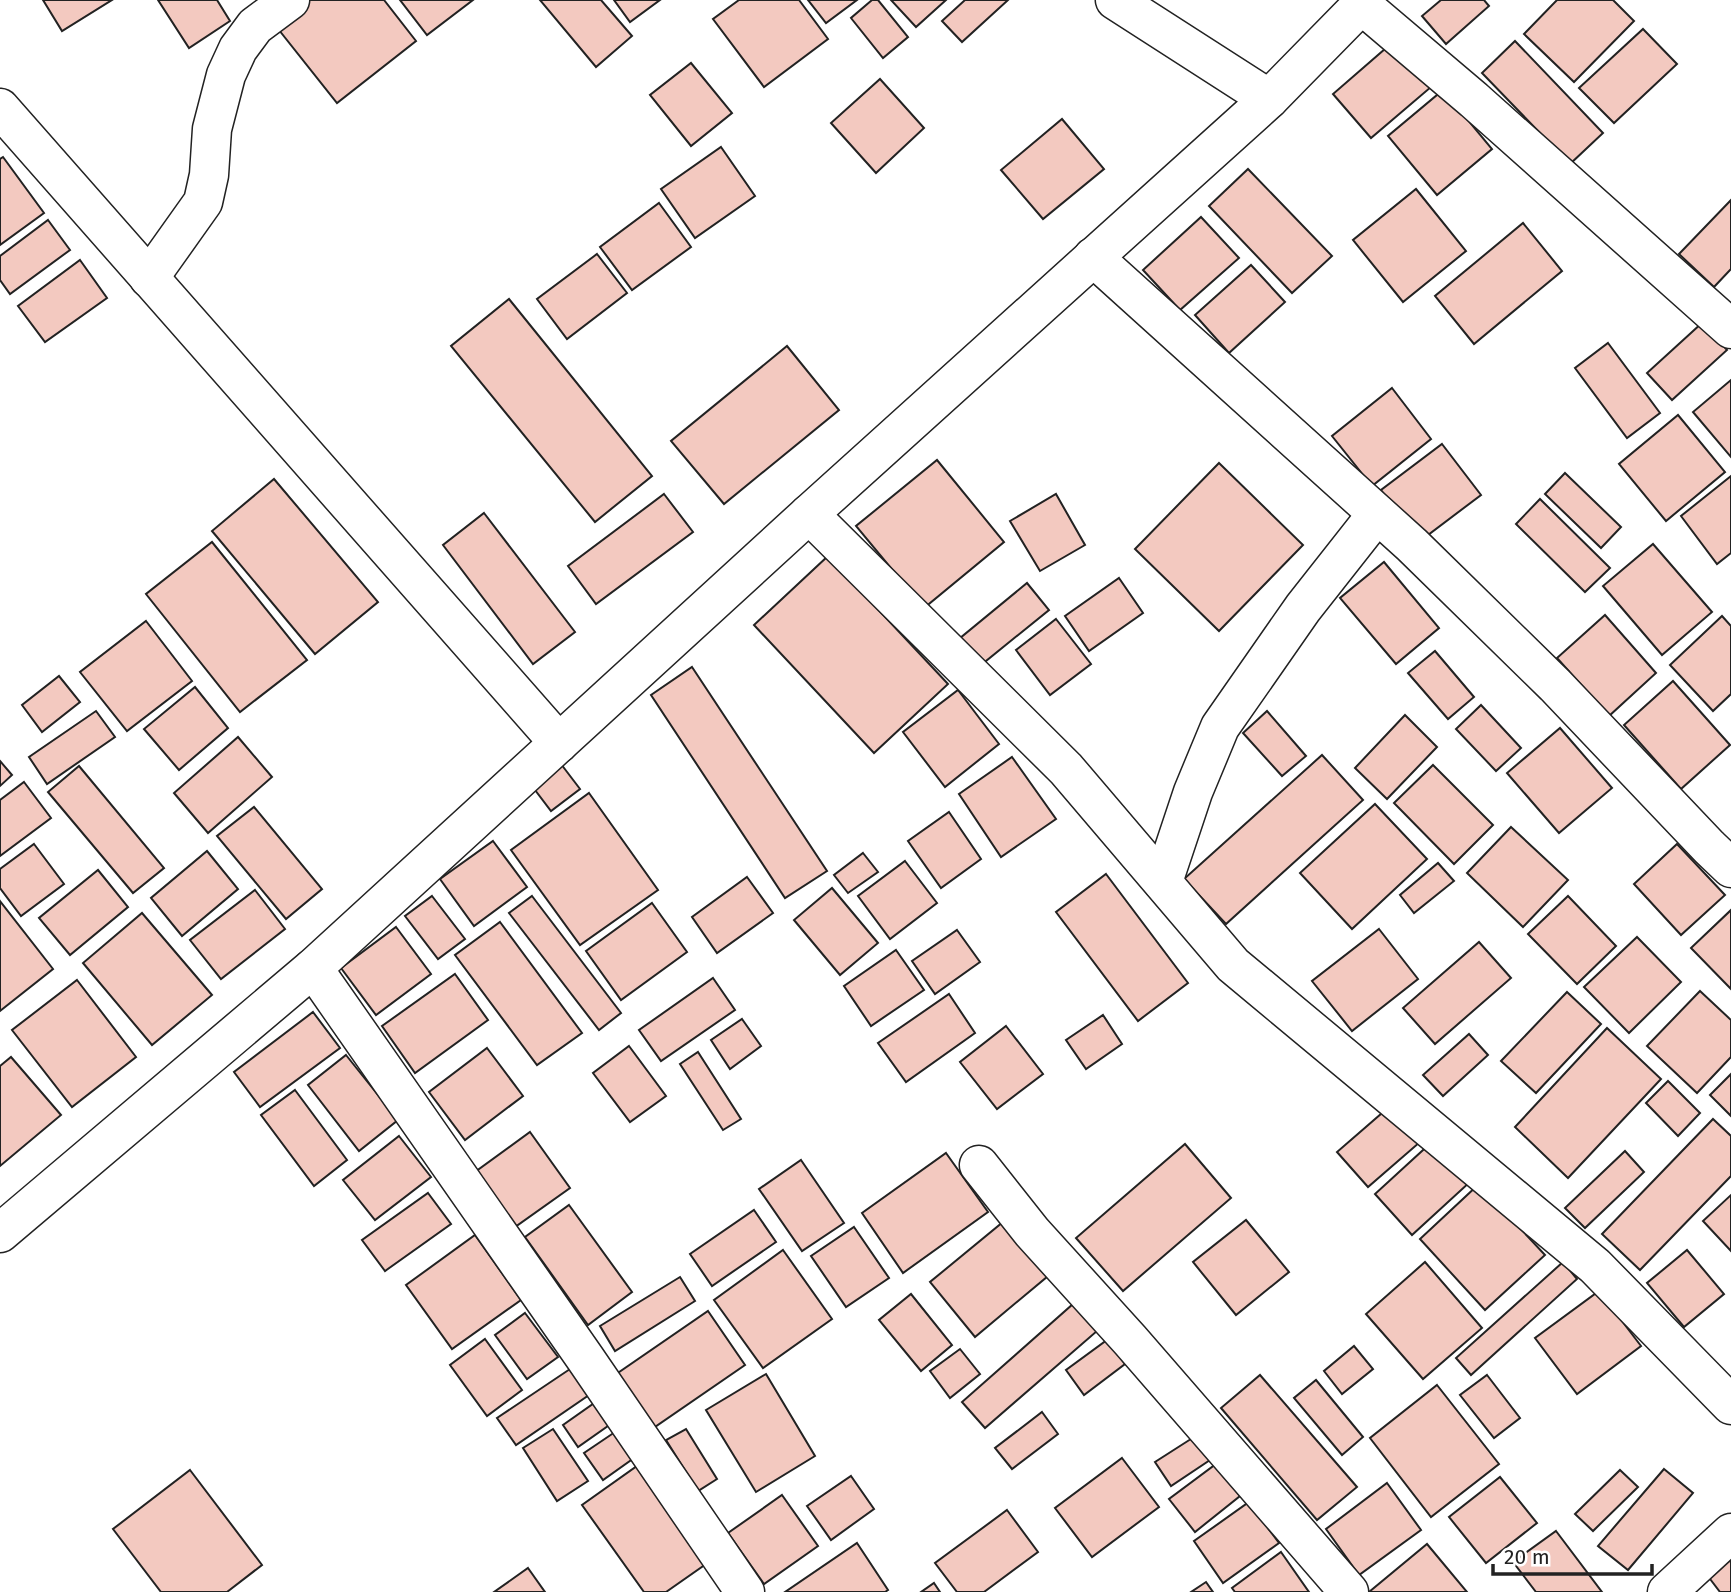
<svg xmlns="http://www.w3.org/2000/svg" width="1731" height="1592" font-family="'Fira Sans',sans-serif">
<rect width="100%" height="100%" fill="#fff"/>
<g fill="#f3c9c0" stroke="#222" stroke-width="2">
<polygon points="43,0 112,0 62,31"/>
<polygon points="158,0 217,0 230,21 189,48"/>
<polygon points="306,0 384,0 416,41 337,103 275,25"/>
<polygon points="400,0 473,0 427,35"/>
<polygon points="540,0 601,0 632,36 596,67"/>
<polygon points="614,0 660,0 630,22"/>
<polygon points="739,0 799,0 828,39 764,87 713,19"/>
<polygon points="808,0 857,0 826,23"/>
<polygon points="872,0 878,0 908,37 883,58 851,18"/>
<polygon points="891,0 946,0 916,27"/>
<polygon points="965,0 1008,0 962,42 942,21"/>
<polygon points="1441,0 1484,0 1489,6 1446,44 1422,16"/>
<polygon points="1557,0 1613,0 1634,21 1574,82 1524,34"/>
<polygon points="1643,29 1677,64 1614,123 1579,88"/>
<polygon points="1515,41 1603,133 1570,164 1482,73"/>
<polygon points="1393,42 1431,87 1371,138 1333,94"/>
<polygon points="691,63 732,113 691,146 650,95"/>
<polygon points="880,79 924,128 876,173 831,123"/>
<polygon points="1443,90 1492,149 1437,195 1388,136"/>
<polygon points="1062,119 1104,169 1043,219 1001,170"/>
<polygon points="721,147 755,196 695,238 661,189"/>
<polygon points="3,157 44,213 0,245 0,159"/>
<polygon points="1248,169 1332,256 1292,293 1209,206"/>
<polygon points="1416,189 1466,251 1403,302 1353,240"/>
<polygon points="1731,200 1731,269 1714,287 1679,254"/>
<polygon points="659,203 691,247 632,290 600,247"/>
<polygon points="1201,217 1239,258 1180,310 1143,270"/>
<polygon points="48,220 70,250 10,294 0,280 0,256"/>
<polygon points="1523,223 1562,271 1474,344 1435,296"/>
<polygon points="597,254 627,293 567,339 537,299"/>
<polygon points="80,260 107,298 45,342 18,306"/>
<polygon points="1251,265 1285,302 1229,353 1195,315"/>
<polygon points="509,299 652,476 595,522 451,346"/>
<polygon points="1703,322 1727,350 1672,400 1647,373"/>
<polygon points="1608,343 1660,413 1627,438 1575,368"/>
<polygon points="787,346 839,410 724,504 671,441"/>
<polygon points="1731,380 1731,457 1693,412"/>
<polygon points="1392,388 1431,439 1372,486 1332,436"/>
<polygon points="1678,415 1725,472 1666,521 1619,464"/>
<polygon points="1442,444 1481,495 1420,541 1381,490"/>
<polygon points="937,460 1004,542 924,608 856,526"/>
<polygon points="1219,463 1303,545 1219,631 1135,549"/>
<polygon points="1565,473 1621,527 1601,548 1545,494"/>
<polygon points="1731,476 1731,553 1717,564 1681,516"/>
<polygon points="274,479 378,602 315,654 212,531"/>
<polygon points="664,494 693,532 596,604 568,566"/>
<polygon points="1056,494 1085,545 1040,571 1010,521"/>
<polygon points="1540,499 1610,568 1585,592 1516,524"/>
<polygon points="484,513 575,632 533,664 443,545"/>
<polygon points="212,542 307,660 240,712 146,594"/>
<polygon points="1653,544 1712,612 1662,655 1603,586"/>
<polygon points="828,556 948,684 874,753 754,625"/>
<polygon points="1384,562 1439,628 1396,664 1340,598"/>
<polygon points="1119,578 1143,613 1089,651 1065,616"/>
<polygon points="1027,583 1049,610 981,665 959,639"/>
<polygon points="1605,615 1656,673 1609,716 1557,658"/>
<polygon points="1722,616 1731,626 1731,694 1713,711 1670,665"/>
<polygon points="1056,619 1091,664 1050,695 1016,650"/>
<polygon points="146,621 192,681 127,731 80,672"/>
<polygon points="1435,651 1474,697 1448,719 1408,673"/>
<polygon points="692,667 827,871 785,898 651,695"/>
<polygon points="59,676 80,702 42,732 22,705"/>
<polygon points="1673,681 1730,745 1681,789 1624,725"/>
<polygon points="195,687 228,728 179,770 144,729"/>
<polygon points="958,690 999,744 945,787 903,732"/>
<polygon points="1481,705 1521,748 1496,771 1456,729"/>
<polygon points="96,711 115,737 47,784 29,757"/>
<polygon points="1267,711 1306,756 1282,776 1243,733"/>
<polygon points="1405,715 1437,747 1387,799 1355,768"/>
<polygon points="1560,728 1612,788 1559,833 1507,773"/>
<polygon points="238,737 272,777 208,833 174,793"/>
<polygon points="1322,755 1363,800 1226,924 1184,879"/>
<polygon points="1012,757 1056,819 1001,857 959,794"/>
<polygon points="0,761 12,775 0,786"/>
<polygon points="561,764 580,789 551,811 532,786"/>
<polygon points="1433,765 1493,825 1454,864 1394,803"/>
<polygon points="79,766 164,868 133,893 48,792"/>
<polygon points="24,782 51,818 0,856 0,800"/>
<polygon points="589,793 658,890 580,945 511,850"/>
<polygon points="1375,804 1427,859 1352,929 1300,873"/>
<polygon points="254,807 322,889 286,919 217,836"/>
<polygon points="949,812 981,859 941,888 908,841"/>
<polygon points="1511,827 1568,880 1523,927 1467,873"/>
<polygon points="493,841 527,887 474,926 440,879"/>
<polygon points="34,844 64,884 21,916 0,888 0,869"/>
<polygon points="1677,844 1725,895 1681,935 1634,884"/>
<polygon points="207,851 238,889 182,936 151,898"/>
<polygon points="863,853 878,872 848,893 834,875"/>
<polygon points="905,861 937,903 890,939 858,896"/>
<polygon points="1438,863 1454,881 1414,913 1400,895"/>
<polygon points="98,870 128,907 70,955 39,918"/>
<polygon points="1106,874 1188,983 1138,1021 1056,912"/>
<polygon points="747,877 773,913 717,953 692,917"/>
<polygon points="832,888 878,943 840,975 794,920"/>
<polygon points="255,890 285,929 221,979 190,940"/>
<polygon points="432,896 465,939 438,959 405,916"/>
<polygon points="532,896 621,1013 599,1030 509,913"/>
<polygon points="1568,896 1616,946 1577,984 1528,934"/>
<polygon points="0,901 53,969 0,1011"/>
<polygon points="652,903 687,952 621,1000 586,951"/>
<polygon points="1731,910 1731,989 1691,948"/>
<polygon points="142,913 212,995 152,1045 83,963"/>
<polygon points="500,922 582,1033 537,1065 455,955"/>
<polygon points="396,927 431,974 376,1015 341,968"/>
<polygon points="1379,929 1418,979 1352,1031 1312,981"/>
<polygon points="957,930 980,962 935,994 912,961"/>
<polygon points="1637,937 1681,982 1629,1033 1584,987"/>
<polygon points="1479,942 1511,978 1435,1044 1403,1008"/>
<polygon points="896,950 924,990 871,1026 844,986"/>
<polygon points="455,974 488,1020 415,1073 382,1026"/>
<polygon points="713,978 735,1010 661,1061 639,1030"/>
<polygon points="77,980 136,1057 72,1107 12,1030"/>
<polygon points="1700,991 1731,1020 1731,1057 1697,1093 1647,1046"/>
<polygon points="1567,992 1601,1024 1536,1093 1501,1061"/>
<polygon points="949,994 975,1033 906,1082 878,1043"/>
<polygon points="313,1012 340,1048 260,1107 234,1072"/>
<polygon points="1103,1015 1122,1044 1086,1069 1066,1040"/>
<polygon points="742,1019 761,1046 730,1069 711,1040"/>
<polygon points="1006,1026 1043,1074 997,1109 960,1062"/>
<polygon points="1607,1028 1661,1079 1568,1178 1515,1127"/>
<polygon points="1469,1034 1488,1055 1443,1096 1423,1075"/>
<polygon points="629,1046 666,1096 630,1122 593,1073"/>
<polygon points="487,1048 523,1096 465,1140 429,1092"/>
<polygon points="698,1052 741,1119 723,1130 680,1064"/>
<polygon points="346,1055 398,1120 359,1151 308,1085"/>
<polygon points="11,1057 61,1115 0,1166 0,1066"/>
<polygon points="1731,1074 1731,1116 1710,1095"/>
<polygon points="1668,1081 1700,1113 1678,1136 1646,1103"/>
<polygon points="295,1090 347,1160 314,1186 261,1115"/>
<polygon points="1389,1107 1420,1142 1368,1187 1337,1152"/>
<polygon points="1713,1119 1731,1136 1731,1176 1640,1270 1602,1234"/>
<polygon points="530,1132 570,1188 515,1227 475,1172"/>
<polygon points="399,1136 431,1177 375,1220 343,1180"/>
<polygon points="1434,1140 1471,1181 1412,1235 1375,1194"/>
<polygon points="1185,1144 1231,1198 1123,1291 1076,1238"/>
<polygon points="1625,1151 1644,1172 1585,1228 1565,1208"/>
<polygon points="946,1153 988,1212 903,1273 862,1213"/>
<polygon points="801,1160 844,1223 802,1251 759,1189"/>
<polygon points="1479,1184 1545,1255 1485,1310 1420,1239"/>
<polygon points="428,1193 451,1224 385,1271 362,1240"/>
<polygon points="1731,1195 1731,1251 1703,1221"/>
<polygon points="569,1205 632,1292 588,1325 525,1237"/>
<polygon points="754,1210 776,1242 712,1286 690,1254"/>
<polygon points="1246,1220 1289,1272 1236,1315 1193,1262"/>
<polygon points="1003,1222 1048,1276 975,1337 930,1282"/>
<polygon points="854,1227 889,1278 846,1307 811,1256"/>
<polygon points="475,1235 521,1300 452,1349 406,1285"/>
<polygon points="783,1250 832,1319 763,1368 714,1300"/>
<polygon points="1687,1250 1724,1294 1684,1327 1647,1283"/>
<polygon points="1425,1262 1482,1328 1423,1379 1366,1314"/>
<polygon points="1563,1262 1577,1279 1471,1375 1456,1358"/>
<polygon points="680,1277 695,1301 615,1351 600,1326"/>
<polygon points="1599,1291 1641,1346 1577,1394 1535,1338"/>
<polygon points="911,1294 952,1345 921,1371 879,1320"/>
<polygon points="1073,1304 1097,1331 985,1428 962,1402"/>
<polygon points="708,1311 745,1365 649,1431 612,1377"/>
<polygon points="525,1313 558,1357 527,1379 495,1335"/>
<polygon points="485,1339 522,1390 487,1416 450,1365"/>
<polygon points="1107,1340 1125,1364 1084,1395 1066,1370"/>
<polygon points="1354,1346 1373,1369 1342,1394 1324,1371"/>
<polygon points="960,1349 980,1374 950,1398 930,1371"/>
<polygon points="570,1369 589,1395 516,1445 497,1418"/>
<polygon points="766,1374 815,1456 756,1492 706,1410"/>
<polygon points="1260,1375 1357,1487 1317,1520 1221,1408"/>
<polygon points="1487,1375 1520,1418 1494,1438 1460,1395"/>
<polygon points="1316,1380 1363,1437 1342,1455 1294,1398"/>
<polygon points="1437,1385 1499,1464 1431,1517 1370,1438"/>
<polygon points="600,1399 615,1421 578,1447 563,1425"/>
<polygon points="1042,1412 1058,1434 1012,1469 995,1448"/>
<polygon points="553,1429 588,1481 557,1501 523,1448"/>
<polygon points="686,1429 717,1479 698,1491 666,1440"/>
<polygon points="615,1432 634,1458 603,1480 584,1453"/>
<polygon points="1194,1437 1210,1460 1171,1486 1155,1462"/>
<polygon points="1122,1458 1159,1507 1092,1557 1055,1508"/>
<polygon points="1216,1464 1240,1496 1195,1532 1169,1499"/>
<polygon points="637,1466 706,1564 666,1592 644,1592 582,1505"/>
<polygon points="1664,1469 1693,1493 1628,1570 1598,1546"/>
<polygon points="190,1470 262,1565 227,1592 161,1592 113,1529"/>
<polygon points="1620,1470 1638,1487 1593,1531 1575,1514"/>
<polygon points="851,1476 874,1509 831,1540 807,1506"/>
<polygon points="1500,1477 1537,1523 1486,1563 1449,1517"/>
<polygon points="1387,1483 1421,1530 1359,1575 1326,1529"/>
<polygon points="782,1495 818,1546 764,1584 728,1533"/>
<polygon points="1249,1502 1279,1543 1223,1583 1194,1541"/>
<polygon points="1007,1510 1038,1552 984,1592 957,1592 935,1563"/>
<polygon points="1556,1531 1602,1592 1536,1592 1513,1562"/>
<polygon points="857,1543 888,1590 885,1592 785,1592"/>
<polygon points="1427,1544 1467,1592 1369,1592"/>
<polygon points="1281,1552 1309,1592 1235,1592 1232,1588"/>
<polygon points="1725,1555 1731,1562 1731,1592 1720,1592 1704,1571"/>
<polygon points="528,1568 545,1592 494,1592"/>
<polygon points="1206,1582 1213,1592 1191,1592"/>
<polygon points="934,1583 940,1592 921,1592"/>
</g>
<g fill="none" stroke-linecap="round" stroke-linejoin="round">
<g stroke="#222" stroke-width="41">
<g id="street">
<polyline points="1115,0 1269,99"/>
<polyline points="1362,5 1474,100 1731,329"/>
<polyline points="0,108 559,743"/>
<polyline points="1093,257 1412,545 1555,685 1709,847 1731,868"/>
<polyline points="149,278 203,202 209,175 212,129 226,75 238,49 255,26 290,0"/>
<polyline points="809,514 1066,769 1233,965 1595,1266 1731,1405"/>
<polyline points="1163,882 1193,792 1220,727 1303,608 1377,514"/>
<polyline points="313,968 585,1358 745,1592"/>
<polyline points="979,1165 1032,1232 1130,1340 1349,1592"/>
<polyline points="0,1233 313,968 809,514 1269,99 1366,0"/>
<polyline points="1667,1592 1731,1533"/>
</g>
</g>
<use href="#street" stroke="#fff" stroke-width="38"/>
</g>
<path d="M1493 1564v10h159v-10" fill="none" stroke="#222222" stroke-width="3.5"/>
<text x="1504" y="1564" font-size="21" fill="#222222" stroke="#ffffff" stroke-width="5" paint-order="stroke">20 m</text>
</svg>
